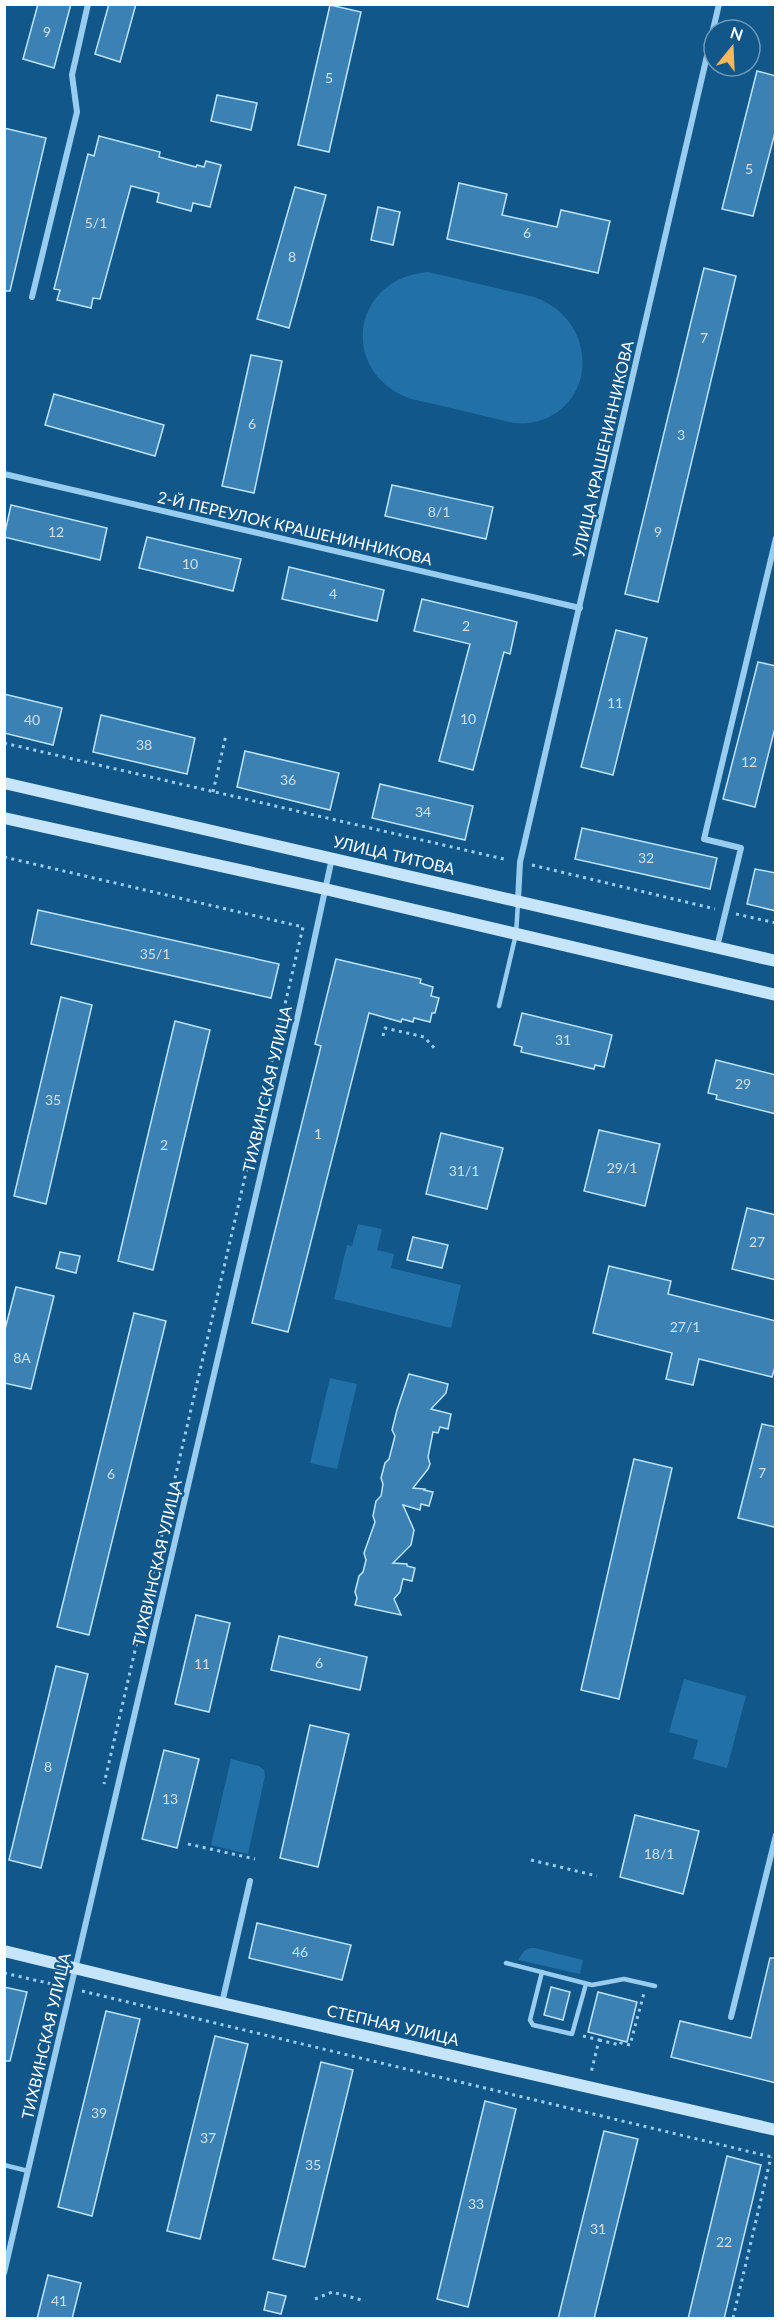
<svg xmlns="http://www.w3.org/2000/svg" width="780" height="2323" font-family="Lato,sans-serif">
<rect width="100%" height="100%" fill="#125789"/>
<g fill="#2170a7">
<path d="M 428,272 L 534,297 C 602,321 597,413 529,423 C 514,425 498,419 484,416 C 460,410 435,404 411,399 C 338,373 351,278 428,272 Z"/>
<polygon points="358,1224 382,1229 377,1250 394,1254 391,1268 461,1285 451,1328 334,1299 347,1245 352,1246"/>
<polygon points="330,1378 357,1384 337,1469 310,1463"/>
<polygon points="684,1679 746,1696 727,1768 693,1759 698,1740 669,1732"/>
<polygon points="231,1759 259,1766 264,1770 265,1776 248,1854 211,1845"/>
<polygon points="530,1948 535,1948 583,1960 580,1974 518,1960 524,1951"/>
</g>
<g fill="#3b81b3" stroke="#bee3fc" stroke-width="1.5">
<polygon points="38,4 71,4 54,68 23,59"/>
<polygon points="109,4 136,4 120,62 95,54"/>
<polygon points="330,5 361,12 329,152 298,145"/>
<polygon points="757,71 776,76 776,129 753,216 722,209"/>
<polygon points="217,95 257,103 251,130 211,121"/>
<polygon points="4,128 46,138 10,291 4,291"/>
<polygon points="99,136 160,152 159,157 196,167 197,165 204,167 206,161 221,165 210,207 193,203 191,211 157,202 159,193 131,186 100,299 93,298 91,308 57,300 60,290 54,289 88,154 94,156"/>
<polygon points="459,183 507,194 502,215 557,227 561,210 610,221 598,273 447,239"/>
<polygon points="295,187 326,195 289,328 257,319"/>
<polygon points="378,207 400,212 393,245 371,240"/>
<polygon points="704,268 736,276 658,602 625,594"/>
<polygon points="251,355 282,361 254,493 222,486"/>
<polygon points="54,394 164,425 155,456 45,425"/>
<polygon points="392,485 493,507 486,539 385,516"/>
<polygon points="11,505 107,528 100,560 4,537"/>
<polygon points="147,537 241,559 233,591 139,568"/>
<polygon points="289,567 384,590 377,621 282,599"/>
<polygon points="422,599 517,622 510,654 504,652 473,770 439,761 470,644 414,631"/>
<polygon points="616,630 647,638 613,775 581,767"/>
<polygon points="758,662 776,666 776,724 755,807 723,799"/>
<polygon points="4,694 62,708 53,745 4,733"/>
<polygon points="101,715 195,738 187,774 93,752"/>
<polygon points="245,751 339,773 330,810 237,787"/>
<polygon points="380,784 473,806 465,840 372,818"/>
<polygon points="582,828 717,858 710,889 575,859"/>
<polygon points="755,869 776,873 776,911 747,904"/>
<polygon points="38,910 279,964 271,998 31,944"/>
<polygon points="336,959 421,979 420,983 433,987 431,996 439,998 435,1013 432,1013 430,1022 414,1018 413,1022 402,1019 401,1022 369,1013 288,1332 252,1323 321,1046 315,1044"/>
<polygon points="61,997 92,1005 46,1204 14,1196"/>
<polygon points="522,1013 612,1035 604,1067 595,1065 594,1069 521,1052 522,1047 514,1045"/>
<polygon points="175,1021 210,1030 153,1270 118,1261"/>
<polygon points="716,1060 776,1075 776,1114 716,1099 717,1095 708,1093"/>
<polygon points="599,1130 660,1144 645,1206 584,1191"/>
<polygon points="441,1133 503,1148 487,1209 426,1194"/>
<polygon points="747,1208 776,1215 776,1280 732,1269"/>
<polygon points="413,1237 448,1245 442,1268 407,1260"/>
<polygon points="60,1252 80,1256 76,1273 56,1268"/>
<polygon points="609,1266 671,1281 668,1294 776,1321 776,1364 772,1377 699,1359 693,1385 666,1379 672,1353 593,1333"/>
<polygon points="16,1287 54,1296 31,1389 4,1383 4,1333"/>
<polygon points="134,1313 166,1321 89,1635 57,1627"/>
<polygon points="409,1374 448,1384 446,1393 431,1409 451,1414 448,1429 440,1427 438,1433 433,1432 428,1457 430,1464 428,1469 413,1488 425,1489 424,1490 433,1492 429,1506 421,1504 420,1510 403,1505 414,1530 411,1545 393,1563 407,1564 407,1566 415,1568 412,1581 403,1579 400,1592 394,1599 401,1615 355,1605 357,1598 355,1592 359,1576 363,1572 366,1560 364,1553 375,1522 373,1516 376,1501 381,1496 383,1484 381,1478 385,1463 389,1459 395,1436 392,1430 397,1410"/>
<polygon points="762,1424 776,1427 776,1520 774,1527 738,1518"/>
<polygon points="634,1459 672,1468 619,1699 581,1690"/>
<polygon points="196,1615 230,1623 209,1712 175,1704"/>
<polygon points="279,1636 367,1657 360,1690 271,1670"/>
<polygon points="56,1666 88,1674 41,1868 9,1860"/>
<polygon points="310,1725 349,1734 318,1867 280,1858"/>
<polygon points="164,1750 199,1759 177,1848 142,1839"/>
<polygon points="635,1815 699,1831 683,1894 620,1877"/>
<polygon points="257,1923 351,1945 342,1980 249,1958"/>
<polygon points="770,1958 776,1958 776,2083 671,2057 680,2021 751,2038"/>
<polygon points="4,1987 27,1992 10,2061 4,2061"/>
<polygon points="551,1987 570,1992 563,2020 544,2015"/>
<polygon points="598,1992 637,2002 627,2042 588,2032"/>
<polygon points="106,2011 140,2019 92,2216 58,2207"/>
<polygon points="215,2036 248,2044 200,2239 167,2231"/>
<polygon points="321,2062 353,2070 305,2267 273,2259"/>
<polygon points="485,2101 516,2109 468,2307 437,2299"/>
<polygon points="604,2131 638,2139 594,2319 558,2319"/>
<polygon points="727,2156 761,2165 724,2319 688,2319"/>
<polygon points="48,2275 81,2283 72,2319 37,2319"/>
<polygon points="268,2292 286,2296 281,2314 264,2310"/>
</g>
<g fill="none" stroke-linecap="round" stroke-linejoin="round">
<g stroke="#98cdf0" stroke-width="3" stroke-dasharray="3 4.5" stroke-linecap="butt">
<polyline points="4,743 508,860"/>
<polyline points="213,792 226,735"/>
<polyline points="4,857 303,927 104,1784"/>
<polyline points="532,865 715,909"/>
<polyline points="736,914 776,923"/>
<polyline points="383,1036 385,1028 424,1037 437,1051"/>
<polyline points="188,1844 255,1859"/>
<polyline points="531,1860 597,1876"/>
<polyline points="4,1973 61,1986"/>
<polyline points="82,1991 776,2158"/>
<polyline points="583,2036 599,2040 591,2073"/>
<polyline points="599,2040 620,2045 621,2043 630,2045 644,1993"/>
<polyline points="315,2299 332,2292 365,2301"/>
<polyline points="733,2318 771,2157"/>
</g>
<g stroke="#98cdf0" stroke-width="4.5">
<polyline points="499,1006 516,934 518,903"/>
<polyline points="506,1963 592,1985 624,1979 655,1986"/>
<polyline points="542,1972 530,2020 533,2025 572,2034 586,1984"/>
<polyline points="4,2165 28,2171"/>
</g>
<g stroke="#98cdf0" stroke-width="6">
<polyline points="32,297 77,112 72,75 88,4"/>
<polyline points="4,474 580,608"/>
<polyline points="518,900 520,862 719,4"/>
<polyline points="717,947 741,848 704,839 776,538"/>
<polyline points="222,2003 250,1881"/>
<polyline points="731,2017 776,1835"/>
<polyline points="4,2273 298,1015 332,858"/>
</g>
<g stroke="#c6e5fb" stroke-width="12">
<polyline points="4,783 776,961"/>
<polyline points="4,818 325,889 776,995"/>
<polyline points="4,1951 165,1990 776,2130"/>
</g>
</g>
<g text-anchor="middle" stroke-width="5" stroke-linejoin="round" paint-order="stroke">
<g font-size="14" fill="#cee0ec">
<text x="47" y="37">9</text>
<text x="329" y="83">5</text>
<text x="749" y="174">5</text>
<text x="96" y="228">5/1</text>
<text x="527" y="238">6</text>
<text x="292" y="262">8</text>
<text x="704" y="343">7</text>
<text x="252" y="429">6</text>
<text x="681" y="440">3</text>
<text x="439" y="517">8/1</text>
<text x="56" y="537">12</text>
<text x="658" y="537">9</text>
<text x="190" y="569">10</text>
<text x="333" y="599">4</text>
<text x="466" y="631">2</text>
<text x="615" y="708">11</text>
<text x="468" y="724">10</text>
<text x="32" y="725">40</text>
<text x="144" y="750">38</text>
<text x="749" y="767">12</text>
<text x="288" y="785">36</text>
<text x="423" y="817">34</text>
<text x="646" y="863">32</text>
<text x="155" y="959">35/1</text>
<text x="563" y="1045">31</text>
<text x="743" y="1089">29</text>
<text x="53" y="1105">35</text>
<text x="318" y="1139">1</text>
<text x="164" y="1150">2</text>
<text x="622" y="1173">29/1</text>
<text x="464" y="1176">31/1</text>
<text x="757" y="1247">27</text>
<text x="685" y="1332">27/1</text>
<text x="22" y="1363">8А</text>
<text x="762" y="1478">7</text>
<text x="111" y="1479">6</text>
<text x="319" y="1668">6</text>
<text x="202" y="1669">11</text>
<text x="48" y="1772">8</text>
<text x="170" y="1804">13</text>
<text x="659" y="1859">18/1</text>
<text x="300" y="1957">46</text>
<text x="99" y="2118">39</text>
<text x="208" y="2143">37</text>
<text x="313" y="2170">35</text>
<text x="476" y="2209">33</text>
<text x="598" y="2234">31</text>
<text x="724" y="2247">22</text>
<text x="59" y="2306">41</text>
</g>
<g font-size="16" fill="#fff" stroke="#125789">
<text transform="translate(603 449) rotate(-77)" y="6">УЛИЦА КРАШЕНИННИКОВА</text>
<text transform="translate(295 528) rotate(13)" y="6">2-Й ПЕРЕУЛОК КРАШЕНИННИКОВА</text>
<text transform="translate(394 855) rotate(13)" y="6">УЛИЦА ТИТОВА</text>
<text transform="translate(267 1089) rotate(-77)" y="6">ТИХВИНСКАЯ УЛИЦА</text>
<text transform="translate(157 1563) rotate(-77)" y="6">ТИХВИНСКАЯ УЛИЦА</text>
<text transform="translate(393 2025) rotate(13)" y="6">СТЕПНАЯ УЛИЦА</text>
<text transform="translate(46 2036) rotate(-77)" y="6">ТИХВИНСКАЯ УЛИЦА</text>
</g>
</g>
<rect width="780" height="2323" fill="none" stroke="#ffffff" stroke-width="12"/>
<g transform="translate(732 48) rotate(18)"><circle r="28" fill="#125789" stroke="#719ab8" stroke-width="1.5"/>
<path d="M0-4.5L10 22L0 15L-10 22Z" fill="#ffb757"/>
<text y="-9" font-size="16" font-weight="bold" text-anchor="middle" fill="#ffffff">N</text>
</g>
</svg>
